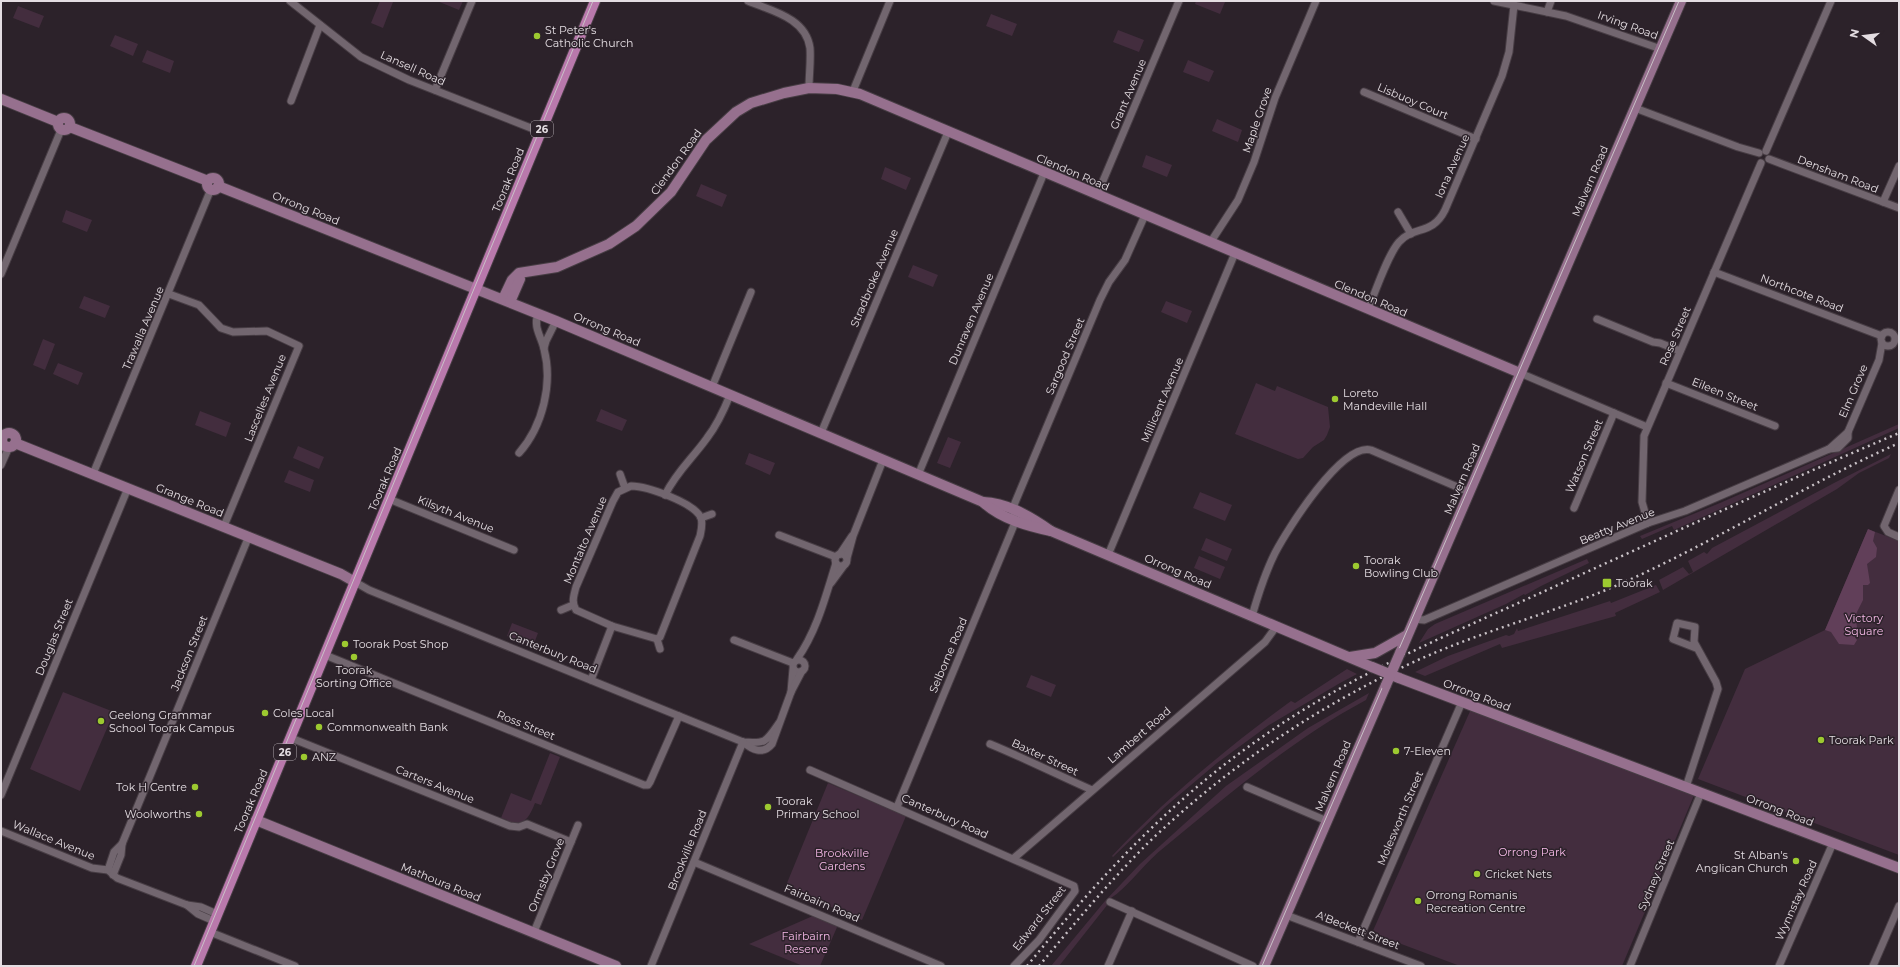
<svg xmlns="http://www.w3.org/2000/svg" width="1900" height="967" font-family="Montserrat,sans-serif">
<rect width="100%" height="100%" fill="#2c222a"/>
<g fill="#432d3e">
<polygon points="380,1 393,2 383,28 371,23"/>
<polygon points="437,1 463,1 459,10"/>
<polygon points="1196,1 1222,1 1225,2 1220,14 1195,4"/>
<polygon points="18,6 44,16 39,28 13,18"/>
<polygon points="991,14 1017,24 1012,36 986,26"/>
<polygon points="1118,30 1144,40 1139,52 1113,42"/>
<polygon points="115,35 138,44 133,56 110,46"/>
<polygon points="147,50 174,61 170,73 142,62"/>
<polygon points="1188,60 1214,71 1209,82 1183,72"/>
<polygon points="1217,119 1242,130 1238,142 1212,131"/>
<polygon points="1146,155 1172,165 1167,177 1142,167"/>
<polygon points="885,167 911,178 906,190 881,179"/>
<polygon points="701,184 727,195 722,207 696,196"/>
<polygon points="66,210 92,220 87,232 62,222"/>
<polygon points="913,265 938,275 933,287 908,277"/>
<polygon points="84,296 110,306 105,318 79,308"/>
<polygon points="1166,301 1192,311 1187,323 1161,312"/>
<polygon points="43,339 55,344 45,370 33,365"/>
<polygon points="58,363 83,373 78,385 53,374"/>
<polygon points="1256,383 1275,391 1277,386 1328,407 1330,427 1327,435 1324,440 1313,447 1303,458 1298,459 1235,434"/>
<polygon points="601,409 627,420 622,431 596,421"/>
<polygon points="200,411 231,423 226,437 195,425"/>
<polygon points="1899,424 1899,428 1674,530 1672,526 1642,539 1640,536 1720,503"/>
<polygon points="948,437 961,442 950,468 937,463"/>
<polygon points="298,446 324,457 319,469 293,458"/>
<polygon points="749,453 775,463 770,475 745,464"/>
<polygon points="1891,454 1889,458 1859,473 1837,489 1663,590 1659,580 1683,567 1689,574 1693,572 1688,561 1704,552 1707,554 1712,548 1834,483"/>
<polygon points="289,470 314,480 310,492 284,482"/>
<polygon points="1200,492 1232,505 1225,521 1193,508"/>
<polygon points="1868,529 1899,541 1899,855 1698,779 1745,669 1825,630"/>
<polygon points="1206,538 1232,549 1227,561 1201,550"/>
<polygon points="1199,556 1225,567 1220,579 1194,568"/>
<polygon points="1587,559 1589,563 1541,586 1525,595 1524,594 1506,604 1419,643 1428,629 1435,624"/>
<polygon points="1656,585 1660,592 1615,613 1616,616 1502,648 1500,644 1425,676 1415,672 1448,656 1506,635 1509,636 1514,634 1517,628 1518,631 1610,601 1611,603"/>
<polygon points="512,623 538,633 533,646 507,636"/>
<path d="M 1347,669 L 1357,674 L 1340,683 L 1269,725 L 1217,763 L 1165,807 L 1113,857 L 1112,856 C 1166,798 1227,748 1291,701 L 1295,703 Z"/>
<polygon points="1031,675 1056,685 1051,697 1026,687"/>
<polygon points="63,692 114,712 80,791 30,769"/>
<path d="M 1369,693 L 1366,700 C 1291,740 1226,797 1161,850 C 1145,863 1126,889 1111,898 L 1108,904 L 1059,966 L 1051,966 L 1105,901 L 1140,864 L 1226,786 L 1308,728 Z"/>
<polygon points="1471,709 1695,793 1622,966 1460,966 1372,933"/>
<path d="M 550,753 L 560,757 L 541,805 L 535,803 C 529,818 525,826 506,822 L 507,820 L 501,818 L 511,793 L 531,801 Z"/>
<polygon points="828,783 906,816 862,920 785,888"/>
<polygon points="815,915 838,925 820,966 803,966 749,944"/>
</g>
<polygon fill="#613f59" points="1868,529 1875,532 1873,541 1877,548 1876,557 1867,564 1870,583 1868,585 1863,585 1863,600 1855,616 1857,627 1855,637 1857,640 1854,645 1839,644 1831,632 1825,630"/>
<g fill="none" stroke-linecap="round" stroke-linejoin="round">
<g stroke="#473d44" stroke-width="9">
<g id="street">
<polyline points="290,1 361,57 409,80 541,132"/>
<path d="M 748,1 C 772,11 806,18 810,48 C 811,61 809,75 809,88"/>
<polyline points="1494,1 1566,16 1661,49"/>
<polyline points="1547,12 1551,1"/>
<polyline points="435,90 472,1"/>
<polyline points="853,91 890,1"/>
<polyline points="1364,92 1476,139"/>
<polyline points="291,101 320,25"/>
<polyline points="1635,108 1738,147 1759,153"/>
<polyline points="1766,151 1831,1"/>
<polyline points="1769,159 1899,208"/>
<polyline points="1097,195 1179,1"/>
<polyline points="1883,202 1899,166"/>
<polyline points="1398,212 1411,234"/>
<polyline points="1210,243 1238,200 1254,162 1275,98 1316,1"/>
<polyline points="1714,272 1882,336"/>
<polyline points="1,274 61,130"/>
<polyline points="169,294 199,305 221,328 233,332 267,331 299,346 224,526"/>
<path d="M 1368,309 C 1376,291 1387,256 1399,242 C 1414,225 1432,236 1445,210 L 1502,76 L 1509,52 L 1514,5"/>
<polyline points="1597,319 1653,342 1660,343 1680,351"/>
<circle cx="1888" cy="339" r="7"/>
<polyline points="544,348 546,341 556,321"/>
<polyline points="1520,373 1647,427"/>
<polyline points="1666,383 1775,426"/>
<polyline points="712,387 751,292"/>
<polyline points="821,433 948,132"/>
<polyline points="1,448 3,444"/>
<polyline points="1829,449 1838,448 1848,438 1848,432 1879,360 1882,343"/>
<path d="M 519,453 C 543,426 553,383 544,349 C 541,336 533,327 538,314"/>
<polyline points="1,465 9,447"/>
<polyline points="93,474 211,189"/>
<polyline points="620,474 625,488"/>
<polyline points="918,475 1044,173"/>
<path d="M 631,486 C 647,486 695,503 701,518 C 703,524 701,531 700,536 L 660,637 L 657,639 L 612,626 L 576,610 C 571,602 574,595 576,587 L 613,501 L 618,492 Z"/>
<polyline points="1899,490 1884,526 1888,532 1899,537"/>
<path d="M 665,495 C 677,471 692,459 707,438 C 717,425 724,410 730,395"/>
<polyline points="389,499 514,550"/>
<polyline points="1574,508 1614,413"/>
<polyline points="701,518 712,514"/>
<polyline points="1648,523 1642,502 1644,436 1761,163"/>
<polyline points="779,535 836,557"/>
<polyline points="840,554 852,536"/>
<circle cx="841" cy="560" r="6"/>
<polyline points="1108,555 1235,253"/>
<polyline points="847,558 853,536 883,460"/>
<path d="M 355,582 L 369,590 L 743,742 C 766,744 766,742 779,723"/>
<polyline points="831,583 845,564"/>
<polyline points="561,610 573,605"/>
<path d="M 1252,616 C 1258,595 1265,573 1275,553 C 1287,530 1342,442 1371,450 L 1469,492"/>
<polyline points="1414,619 1424,620 1648,523 1685,511 1829,449 1848,432"/>
<polyline points="657,639 660,649"/>
<polyline points="734,640 793,663"/>
<polyline points="325,655 644,785 648,785 650,782 679,716"/>
<path d="M 797,659 C 817,631 826,595 836,563"/>
<circle cx="799" cy="666" r="6"/>
<polyline points="591,680 612,626"/>
<polyline points="791,692 793,669"/>
<polyline points="291,738 510,826 519,827 527,824 571,842"/>
<path d="M 743,742 C 752,750 763,755 772,744 L 791,692 L 802,671"/>
<path d="M 990,744 C 1024,758 1058,775 1092,790"/>
<polyline points="810,770 1074,886 1075,891 1039,940 1014,966"/>
<polyline points="1247,787 1327,821"/>
<polyline points="1686,787 1718,689 1716,682 1694,642 1695,627 1677,623 1673,639 1696,648"/>
<polyline points="1,795 128,488"/>
<polyline points="897,807 1014,525 1014,505 1100,300 1109,282 1125,260 1145,215"/>
<polyline points="1,831 92,868 108,870 117,878 187,905 201,907 217,914"/>
<polyline points="1014,858 1265,642 1276,627"/>
<polyline points="694,862 941,966"/>
<polyline points="108,870 114,852 122,844"/>
<polyline points="113,875 121,855 122,844 249,536"/>
<polyline points="1110,902 1253,966"/>
<polyline points="187,905 198,914 214,921"/>
<polyline points="1286,915 1421,966"/>
<polyline points="210,932 295,966"/>
<polyline points="534,932 578,825"/>
<polyline points="1358,942 1462,702"/>
<polyline points="651,966 743,742"/>
<polyline points="1108,966 1132,911"/>
<polyline points="1630,966 1701,793"/>
<polyline points="1779,966 1833,843"/>
<polyline points="1873,966 1899,906"/>
</g>
</g>
<g stroke="#473d44" stroke-width="12">
<g id="secondary">
<polyline points="1,99 58,122"/>
<circle cx="64" cy="124" r="6"/>
<polyline points="70,127 208,181"/>
<circle cx="213" cy="184" r="6"/>
<path d="M 218,186 L 556,321 L 983,502 C 1008,503 1031,517 1051,531"/>
<polyline points="503,299 512,280 519,273 557,267 609,244 636,226 671,192 706,140 736,112 751,103 784,93 809,88 837,89 860,94 1520,373"/>
<polyline points="510,302 520,279"/>
<circle cx="9" cy="440" r="7"/>
<polyline points="15,443 341,574 355,582"/>
<path d="M 983,502 C 1001,519 1028,526 1051,531 L 1372,667"/>
<polyline points="1400,653 1681,1"/>
<polyline points="1350,657 1375,653 1407,635"/>
<polyline points="1399,678 1899,868"/>
<polyline points="256,820 616,966"/>
<polyline points="1264,966 1386,685"/>
</g>
</g>
<g stroke="#473d44" stroke-width="12">
<polyline id="primary" points="196,966 595,1"/>
</g>
<use href="#street" stroke="#72666f" stroke-width="7"/>
<use href="#secondary" stroke="#96708e" stroke-width="10"/>
<use href="#primary" stroke="#b979ac" stroke-width="10"/>
<g stroke="#c9c2c7" stroke-width="1">
<polyline points="194,966 593,1"/>
<polyline points="1262,966 1679,1"/>
</g>
<g stroke="#c9c2c7" stroke-width="2.5" stroke-dasharray="2 4" stroke-linecap="butt">
<path d="M 1027,966 C 1100,877 1169,801 1265,735 C 1352,674 1451,634 1547,590 C 1664,537 1781,483 1899,433"/>
<path d="M 1039,966 C 1074,924 1109,882 1148,843 C 1227,767 1319,705 1418,660 C 1487,629 1561,611 1629,580 C 1721,538 1807,484 1899,443"/>
</g>
<g stroke="#473d44" stroke-width="12" stroke-linecap="butt">
<g id="secondary-bridge">
<polyline points="1372,667 1399,678"/>
<polyline points="1386,685 1400,653"/>
</g>
</g>
<use href="#secondary-bridge" stroke="#96708e" stroke-width="10"/>
</g>
<g fill="#9dca30" stroke="#2c222a" stroke-width="1.5">
<circle cx="537" cy="36" r="4"/>
<circle cx="1335" cy="399" r="4"/>
<circle cx="1356" cy="566" r="4"/>
<rect x="1602" y="578" width="10" height="10" rx="2"/>
<circle cx="345" cy="644" r="4"/>
<circle cx="354" cy="657" r="4"/>
<circle cx="265" cy="713" r="4"/>
<circle cx="101" cy="721" r="4"/>
<circle cx="319" cy="727" r="4"/>
<circle cx="1821" cy="740" r="4"/>
<circle cx="1396" cy="751" r="4"/>
<circle cx="304" cy="757" r="4"/>
<circle cx="195" cy="787" r="4"/>
<circle cx="768" cy="807" r="4"/>
<circle cx="199" cy="814" r="4"/>
<circle cx="1796" cy="861" r="4"/>
<circle cx="1477" cy="874" r="4"/>
<circle cx="1418" cy="901" r="4"/>
</g>
<g text-anchor="middle" stroke-width="3" stroke-linejoin="round" paint-order="stroke">
<g fill="#2c222a" stroke="#ada5ab" stroke-width="1">
<rect x="531" y="121" width="22" height="16" rx="3"/>
<rect x="274" y="744" width="22" height="16" rx="3"/>
</g>
<g font-size="10" font-weight="bold" fill="#e4dde2">
<text x="542" y="133">26</text>
<text x="285" y="756">26</text>
</g>
<g font-size="11" fill="#e4dde2" stroke="#2c222a">
<text transform="translate(1628 25) rotate(20)" y="4">Irving Road</text>
<text transform="translate(413 68) rotate(24)" y="4">Lansell Road</text>
<text transform="translate(1128 94) rotate(-67)" y="4">Grant Avenue</text>
<text transform="translate(1413 101) rotate(23)" y="4">Lisbuoy Court</text>
<text transform="translate(1257 120) rotate(-71)" y="4">Maple Grove</text>
<text transform="translate(676 162) rotate(-54)" y="4">Clendon Road</text>
<text transform="translate(1452 166) rotate(-66)" y="4">Iona Avenue</text>
<text transform="translate(1073 172) rotate(23)" y="4">Clendon Road</text>
<text transform="translate(1838 174) rotate(21)" y="4">Densham Road</text>
<text transform="translate(508 180) rotate(-68)" y="4">Toorak Road</text>
<text transform="translate(1590 181) rotate(-67)" y="4">Malvern Road</text>
<text transform="translate(306 208) rotate(22)" y="4">Orrong Road</text>
<text transform="translate(874 278) rotate(-67)" y="4">Stradbroke Avenue</text>
<text transform="translate(1802 293) rotate(21)" y="4">Northcote Road</text>
<text transform="translate(1371 298) rotate(23)" y="4">Clendon Road</text>
<text transform="translate(971 319) rotate(-67)" y="4">Dunraven Avenue</text>
<text transform="translate(143 328) rotate(-67)" y="4">Trawalla Avenue</text>
<text transform="translate(607 329) rotate(23)" y="4">Orrong Road</text>
<text transform="translate(1675 336) rotate(-67)" y="4">Rose Street</text>
<text transform="translate(1065 356) rotate(-67)" y="4">Sargood Street</text>
<text transform="translate(1853 391) rotate(-67)" y="4">Elm Grove</text>
<text transform="translate(1725 394) rotate(22)" y="4">Eileen Street</text>
<text transform="translate(265 398) rotate(-68)" y="4">Lascelles Avenue</text>
<text transform="translate(1162 400) rotate(-67)" y="4">Millicent Avenue</text>
<text transform="translate(1584 456) rotate(-67)" y="4">Watson Street</text>
<text transform="translate(385 479) rotate(-67)" y="4">Toorak Road</text>
<text transform="translate(1462 479) rotate(-67)" y="4">Malvern Road</text>
<text transform="translate(190 500) rotate(22)" y="4">Grange Road</text>
<text transform="translate(456 514) rotate(22)" y="4">Kilsyth Avenue</text>
<text transform="translate(1617 526) rotate(-22)" y="4">Beatty Avenue</text>
<text transform="translate(585 540) rotate(-67)" y="4">Montalto Avenue</text>
<text transform="translate(1178 571) rotate(23)" y="4">Orrong Road</text>
<text transform="translate(54 637) rotate(-68)" y="4">Douglas Street</text>
<text transform="translate(553 652) rotate(22)" y="4">Canterbury Road</text>
<text transform="translate(189 653) rotate(-68)" y="4">Jackson Street</text>
<text transform="translate(948 655) rotate(-67)" y="4">Selborne Road</text>
<text transform="translate(1477 695) rotate(21)" y="4">Orrong Road</text>
<text transform="translate(526 725) rotate(22)" y="4">Ross Street</text>
<text transform="translate(1139 735) rotate(-41)" y="4">Lambert Road</text>
<text transform="translate(1045 757) rotate(25)" y="4">Baxter Street</text>
<text transform="translate(1333 776) rotate(-67)" y="4">Malvern Road</text>
<text transform="translate(435 784) rotate(22)" y="4">Carters Avenue</text>
<text transform="translate(251 801) rotate(-67)" y="4">Toorak Road</text>
<text transform="translate(1780 810) rotate(21)" y="4">Orrong Road</text>
<text transform="translate(945 816) rotate(24)" y="4">Canterbury Road</text>
<text transform="translate(1400 818) rotate(-67)" y="4">Molesworth Street</text>
<text transform="translate(54 840) rotate(22)" y="4">Wallace Avenue</text>
<text transform="translate(687 850) rotate(-68)" y="4">Brookville Road</text>
<text transform="translate(546 875) rotate(-68)" y="4">Ormsby Grove</text>
<text transform="translate(1656 875) rotate(-67)" y="4">Sydney Street</text>
<text transform="translate(441 882) rotate(22)" y="4">Mathoura Road</text>
<text transform="translate(1796 900) rotate(-66)" y="4">Wynnstay Road</text>
<text transform="translate(822 903) rotate(23)" y="4">Fairbairn Road</text>
<text transform="translate(1039 918) rotate(-52)" y="4">Edward Street</text>
<text transform="translate(1358 930) rotate(21)" y="4">A'Beckett Street</text>
</g>
<g font-size="11" fill="#e4dde2" stroke="#2c222a" text-anchor="start">
<text x="545" y="34">St Peter's<tspan x="545" dy="13">Catholic Church</tspan></text>
<text x="1343" y="397">Loreto<tspan x="1343" dy="13">Mandeville Hall</tspan></text>
<text x="1364" y="564">Toorak<tspan x="1364" dy="13">Bowling Club</tspan></text>
<text x="1616" y="587">Toorak</text>
<text x="353" y="648">Toorak Post Shop</text>
<text x="354" y="674" text-anchor="middle">Toorak<tspan x="354" dy="13">Sorting Office</tspan></text>
<text x="273" y="717">Coles Local</text>
<text x="109" y="719">Geelong Grammar<tspan x="109" dy="13">School Toorak Campus</tspan></text>
<text x="327" y="731">Commonwealth Bank</text>
<text x="1829" y="744">Toorak Park</text>
<text x="1404" y="755">7-Eleven</text>
<text x="312" y="761">ANZ</text>
<text x="187" y="791" text-anchor="end">Tok H Centre</text>
<text x="776" y="805">Toorak<tspan x="776" dy="13">Primary School</tspan></text>
<text x="191" y="818" text-anchor="end">Woolworths</text>
<text x="1788" y="859" text-anchor="end">St Alban's<tspan x="1788" dy="13">Anglican Church</tspan></text>
<text x="1485" y="878">Cricket Nets</text>
<text x="1426" y="899">Orrong Romanis<tspan x="1426" dy="13">Recreation Centre</tspan></text>
</g>
<g font-size="11" fill="#f5b8e6" stroke="#2c222a">
<text x="1864" y="622">Victory<tspan x="1864" dy="13">Square</tspan></text>
<text x="1532" y="856">Orrong Park</text>
<text x="842" y="857">Brookville<tspan x="842" dy="13">Gardens</tspan></text>
<text x="806" y="940">Fairbairn<tspan x="806" dy="13">Reserve</tspan></text>
</g>
</g>
<rect width="1900" height="967" fill="none" stroke="#e4dde2" stroke-width="4"/>
<g transform="translate(1864 36) rotate(284)" stroke="#2c222a" stroke-width="3" paint-order="stroke">
<path d="M0-3L7 15L0 10L-7 15Z" fill="#e4dde2"/>
<text y="-6" font-size="11" font-weight="bold" text-anchor="middle" fill="#e4dde2">N</text>
</g>
</svg>
